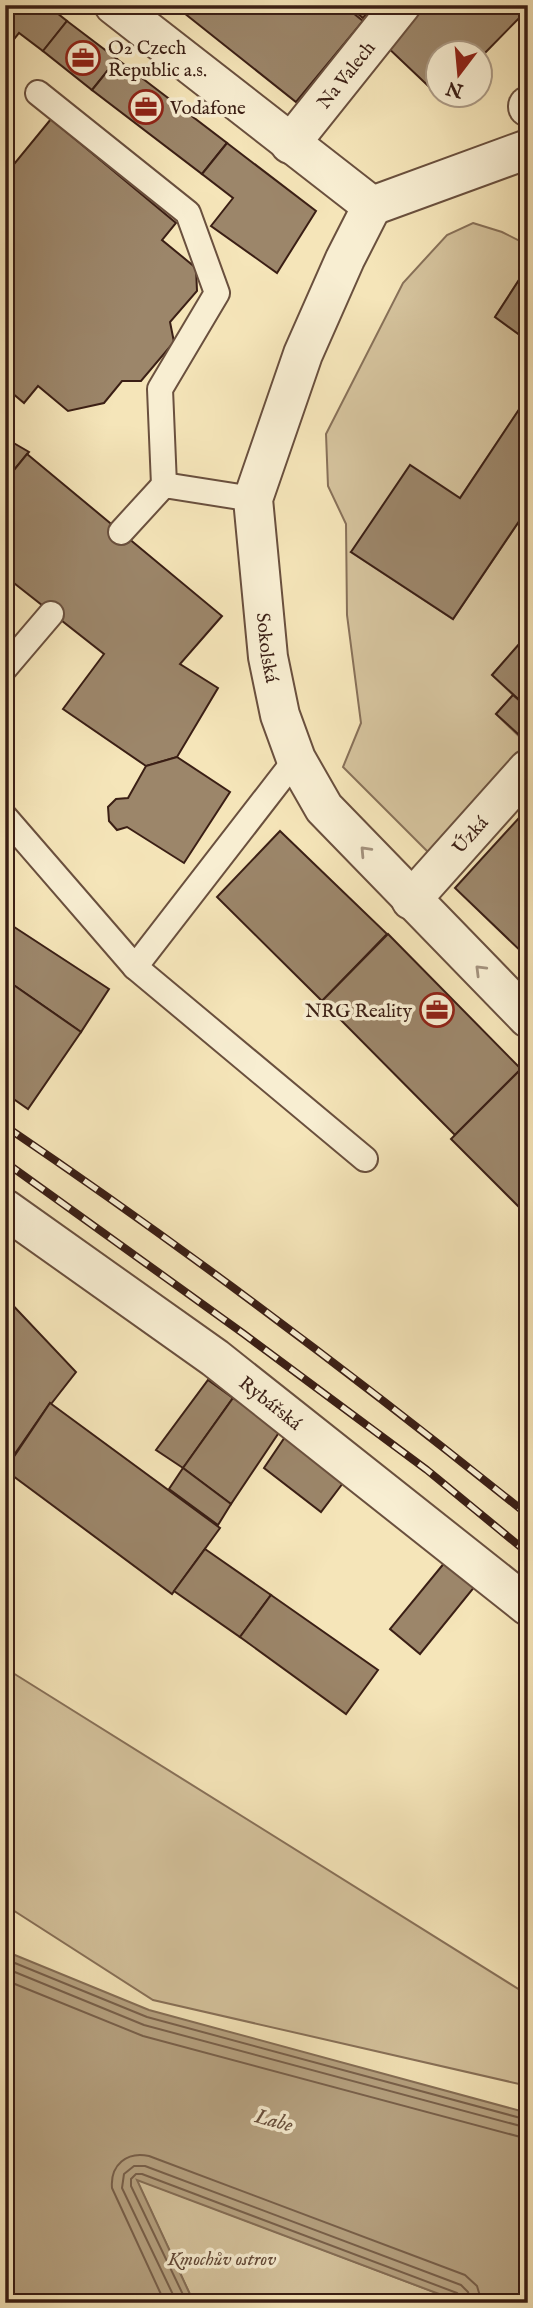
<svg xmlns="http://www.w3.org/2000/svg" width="533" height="2308" font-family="'IM FELL English',serif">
<rect width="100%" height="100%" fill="#f5e5b9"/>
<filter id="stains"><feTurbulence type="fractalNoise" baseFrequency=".00286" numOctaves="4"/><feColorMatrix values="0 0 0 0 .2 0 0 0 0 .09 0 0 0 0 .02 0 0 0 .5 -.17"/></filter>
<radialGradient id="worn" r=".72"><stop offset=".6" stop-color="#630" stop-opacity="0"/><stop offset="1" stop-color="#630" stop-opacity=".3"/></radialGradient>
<g fill="#d5c39d" stroke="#887159" stroke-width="2">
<polygon points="473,223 502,232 528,245 528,266 495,317 528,341 528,396 460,498 351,552 453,619 528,508 528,634 492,675 513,695 496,714 528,745 429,853 343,767 361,723 347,615 346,524 328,486 326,434 403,283 447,235"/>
<polygon points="5,1668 528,1995 528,2086 153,2000 5,1905"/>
<polygon points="136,2179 463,2303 194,2303"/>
</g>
<polygon fill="#b6a281" stroke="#856e56" stroke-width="2" points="5,1951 149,2010 528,2113 528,2303 463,2303 137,2180 194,2303 5,2303"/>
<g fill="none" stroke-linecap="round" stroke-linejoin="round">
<g stroke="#78604b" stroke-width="2">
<polyline points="5,1959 147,2017 528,2120"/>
<polyline points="5,1968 144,2025 528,2128"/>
<polyline points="5,1980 143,2036 528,2139"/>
<path d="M 165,2303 L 112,2188 C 110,2165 127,2151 149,2156 L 465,2275 L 477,2286 L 482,2303"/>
<polyline points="177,2303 122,2188 124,2174 134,2166 145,2166 461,2285 468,2292 471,2303"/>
<polyline points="187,2303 131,2186 131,2179 136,2174 142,2174 457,2293 461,2297 462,2303"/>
</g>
</g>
<g fill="#9c866a" stroke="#3b1f15" stroke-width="2">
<polygon points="5,5 47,5 67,21 43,51 19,33 11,43 5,38"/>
<polygon points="174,5 343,5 363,21 296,102"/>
<polygon points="347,5 374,5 363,18"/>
<polygon points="420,5 528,5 528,9 480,58 480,52 438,52 438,94 446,94 442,99 384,44"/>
<polygon points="67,21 117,59 92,90 43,51"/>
<polygon points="117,59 227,143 202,174 92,90"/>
<polygon points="51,119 176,223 162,240 196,268 197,291 170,322 174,342 141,381 122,381 104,403 68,411 38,386 24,403 5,387 5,175"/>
<polygon points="227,143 316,211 277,273 211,226 233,198 202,174"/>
<polygon points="528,266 528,341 495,317"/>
<polygon points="528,396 528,508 453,619 351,552 410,465 460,498"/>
<polygon points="5,438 29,452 5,481"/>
<polygon points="27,454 222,616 180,664 218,688 177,757 146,766 63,709 104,654 5,576 5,481"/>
<polygon points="528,634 528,708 492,675"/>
<polygon points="513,695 528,708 528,743 496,714"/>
<polygon points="177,757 230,792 184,863 127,827 117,830 109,821 108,807 116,799 128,798 146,766"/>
<polygon points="528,808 528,958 455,888"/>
<polygon points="280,831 387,934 322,1001 217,897"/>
<polygon points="5,921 109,989 81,1032 5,979"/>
<polygon points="388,934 521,1069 455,1135 322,1001"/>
<polygon points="5,979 81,1032 28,1109 5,1093"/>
<polygon points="521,1069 528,1073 528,1204 522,1210 451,1139"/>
<polygon points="5,1297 76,1372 51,1404 50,1403 5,1468"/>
<polygon points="208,1380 233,1398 183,1468 156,1450"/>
<polygon points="233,1398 280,1431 231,1504 183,1468"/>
<polygon points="50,1403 220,1528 172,1594 5,1470"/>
<polygon points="287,1434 346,1479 321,1512 264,1468"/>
<polygon points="183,1468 231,1504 218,1525 169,1489"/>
<polygon points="205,1549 271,1595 240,1637 174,1591"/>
<polygon points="450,1556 480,1580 420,1654 390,1629"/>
<polygon points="271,1595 378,1670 346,1714 240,1637"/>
</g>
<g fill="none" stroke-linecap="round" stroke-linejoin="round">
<g stroke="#6a503e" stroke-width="28">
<g id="service">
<polyline points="38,93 188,213 217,293 160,389 164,485"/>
<polyline points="121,532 164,485 253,499"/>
<polyline points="5,668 51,614"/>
<polyline points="5,817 135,967 296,759"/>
<polyline points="135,967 365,1159"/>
</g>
</g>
<g stroke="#6a503e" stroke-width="42">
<g id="minor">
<polyline points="114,5 372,206"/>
<path id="s1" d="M 290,144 L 401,5"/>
<path id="s2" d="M 372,206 L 345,259 L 303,354 L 253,499 L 268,657 L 280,715 L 296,759 L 324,808 L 528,1018"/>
<polyline points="372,206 528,149"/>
<path id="s3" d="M 411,900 L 528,769"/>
<path id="s4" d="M 5,1209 L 215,1358 L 528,1606"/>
</g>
</g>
<g stroke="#6a503e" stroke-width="42">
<polyline id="tertiary" points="528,106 528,107"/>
</g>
<use href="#service" stroke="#f8eed2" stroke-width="24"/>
<use href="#minor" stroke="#f8eed2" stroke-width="38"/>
<use href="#tertiary" stroke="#f8eed2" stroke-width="38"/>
<g stroke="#3b1f15" stroke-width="8">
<g id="rail">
<path d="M 5,1126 C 185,1248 359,1379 528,1515"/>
<polyline points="5,1162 244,1334 427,1470 528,1553"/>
</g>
</g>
<use href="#rail" stroke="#f8eed2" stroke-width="5" stroke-dasharray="16" stroke-linecap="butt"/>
</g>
<defs><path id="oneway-chevron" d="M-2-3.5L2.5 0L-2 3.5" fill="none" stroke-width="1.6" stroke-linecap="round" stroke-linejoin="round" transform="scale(1.75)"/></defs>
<g stroke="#a3917d">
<use href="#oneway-chevron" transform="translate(365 851) rotate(-133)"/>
<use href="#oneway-chevron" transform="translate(480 970) rotate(-135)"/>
</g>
<defs>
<g id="office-ring" transform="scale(1.75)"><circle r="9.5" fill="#f8eed2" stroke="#8f2418" stroke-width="1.5"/><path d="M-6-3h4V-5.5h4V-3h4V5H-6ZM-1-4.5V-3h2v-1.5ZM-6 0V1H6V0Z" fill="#8f2418"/></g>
</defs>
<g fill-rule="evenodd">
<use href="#office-ring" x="83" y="58"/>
<use href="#office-ring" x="146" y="107"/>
<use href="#office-ring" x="437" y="1010"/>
</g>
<g text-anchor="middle" stroke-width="7" stroke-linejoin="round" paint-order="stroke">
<g font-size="19" fill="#3b1f15" stroke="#f8eed2" text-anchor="start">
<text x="108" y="54">O2 Czech<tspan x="108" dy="22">Republic a.s.</tspan></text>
<text x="170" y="114">Vodafone</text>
<text x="412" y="1017" text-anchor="end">NRG Reality</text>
</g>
<g font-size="19" fill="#3b1f15" stroke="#f8eed2">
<text dy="7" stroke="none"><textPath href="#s1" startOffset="89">Na Valech</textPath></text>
<text dy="7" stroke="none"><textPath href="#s2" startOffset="466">Sokolská</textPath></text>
<text dy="7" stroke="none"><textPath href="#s3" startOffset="88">Úzká</textPath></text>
<text dy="7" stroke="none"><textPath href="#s4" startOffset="329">Rybářská</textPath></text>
</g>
<g font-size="19" font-style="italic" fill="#624837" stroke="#f8eed2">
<text x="222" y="2265">Kmochův ostrov</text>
</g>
<g font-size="21" font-style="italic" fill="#664d3b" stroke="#f8eed2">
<text transform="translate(274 2120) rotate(15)" y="7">Labe</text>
</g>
</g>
<rect width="533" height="2308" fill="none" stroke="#f5e5b9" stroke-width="28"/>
<rect x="7" y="7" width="519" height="2294" fill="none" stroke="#3b1f15" stroke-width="3.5"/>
<rect x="14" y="14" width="505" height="2280" fill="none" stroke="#3b1f15" stroke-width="2"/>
<g transform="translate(459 74) rotate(196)"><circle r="33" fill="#f8eed2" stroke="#ac9b86" stroke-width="2"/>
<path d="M0-5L12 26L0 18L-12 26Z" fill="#8f2418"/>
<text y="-10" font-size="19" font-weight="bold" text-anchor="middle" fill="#3b1f15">N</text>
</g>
<rect width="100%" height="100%" filter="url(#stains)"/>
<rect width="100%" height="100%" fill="url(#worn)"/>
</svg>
